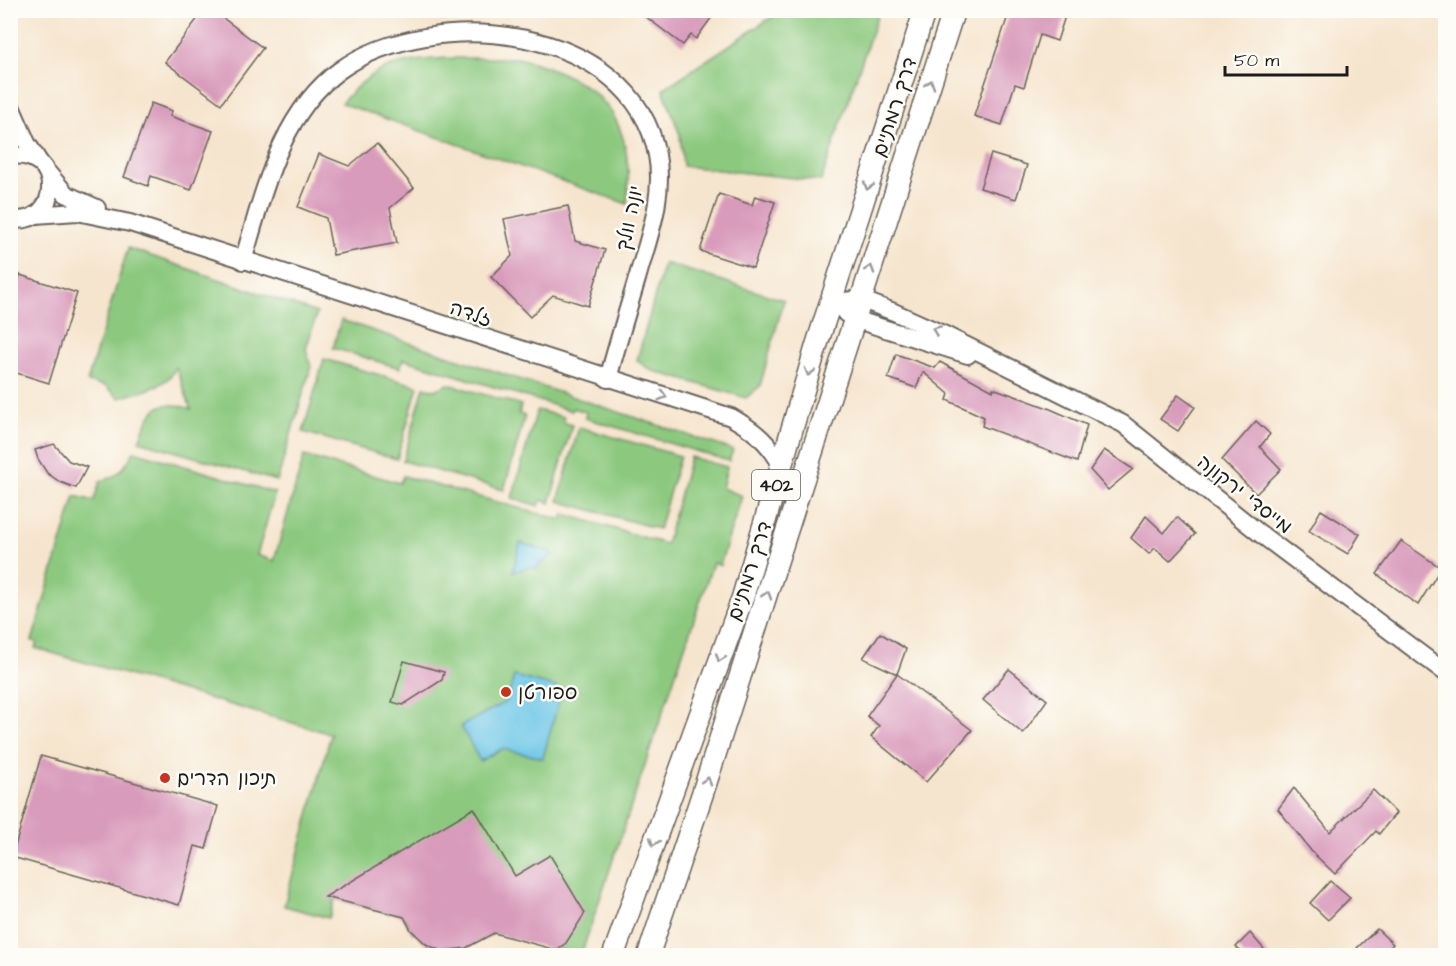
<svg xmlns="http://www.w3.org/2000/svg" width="1456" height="966" font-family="'Architects Daughter','Playpen Sans Hebrew',sans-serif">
<rect width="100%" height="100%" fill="#fdfcf7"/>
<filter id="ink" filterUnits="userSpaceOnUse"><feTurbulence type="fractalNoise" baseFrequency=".0167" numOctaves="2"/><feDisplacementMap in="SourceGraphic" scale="12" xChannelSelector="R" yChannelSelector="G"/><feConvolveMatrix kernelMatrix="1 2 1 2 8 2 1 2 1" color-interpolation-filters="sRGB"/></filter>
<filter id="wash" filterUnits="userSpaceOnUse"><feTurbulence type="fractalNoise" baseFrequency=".008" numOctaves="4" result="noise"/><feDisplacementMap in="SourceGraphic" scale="24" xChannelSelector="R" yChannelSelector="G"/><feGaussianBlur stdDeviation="1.35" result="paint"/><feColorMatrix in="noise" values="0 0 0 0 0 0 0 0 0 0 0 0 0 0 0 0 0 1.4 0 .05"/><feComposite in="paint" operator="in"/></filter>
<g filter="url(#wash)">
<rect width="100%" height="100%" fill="#f6e5ce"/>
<g fill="#8cc97f" stroke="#54724e" stroke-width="1.5">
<polygon points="781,11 879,11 821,181 683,166 680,135 663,89"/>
<path d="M 518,58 C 601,79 636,117 627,204 L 341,103 C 353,90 367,76 384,69 C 421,54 478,59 518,58 Z"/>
<path d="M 128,248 L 317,313 L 306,349 L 311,367 L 277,481 L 139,441 C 151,410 156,397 191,409 L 176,367 C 167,389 140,391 119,398 L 105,386 L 87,382 Z"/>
<polygon points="664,263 784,300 760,386 746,398 650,370 637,360"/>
<polygon points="341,320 733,450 729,461 585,418 586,412 573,408 572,411 403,359 400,368 333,348"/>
<polygon points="324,359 418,386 397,459 303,432"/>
<polygon points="448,384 521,405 519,414 525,416 504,490 403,461 424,387 435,390"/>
<polygon points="537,410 564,417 563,422 572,425 550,503 541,500 539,506 512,498"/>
<polygon points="579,427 680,456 659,529 558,501"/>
<path d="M 134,451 L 275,493 L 257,555 L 274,561 L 304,456 L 400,483 L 403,476 L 562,520 L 564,514 L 666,544 L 690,457 L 727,467 L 722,488 L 742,496 L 720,565 L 713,563 L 581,955 L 494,933 L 468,947 L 466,945 C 447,956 427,950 416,932 L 413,933 L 399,909 L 390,907 L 388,913 L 335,899 L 329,918 L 284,906 L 331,734 L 35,648 L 37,642 L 32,641 L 75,496 L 94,501 L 100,481 C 118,478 126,466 134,451 Z"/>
</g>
<g fill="#68c5e6" stroke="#427081" stroke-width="1.5">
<polygon points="520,543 550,552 554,555 541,563 537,569 530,567 513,572"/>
<polygon points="514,676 562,689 543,758 502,749 480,761 461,726 507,701"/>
</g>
<g id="blocks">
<g fill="#d99bbc">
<polygon points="204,10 212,10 263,48 221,104 165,62"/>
<polygon points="637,10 717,10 696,39 691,35 683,45"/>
<polygon points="1010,10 1067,10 1057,41 1040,35 1024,87 1015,84 1002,125 974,116"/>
<polygon points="151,103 172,111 170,116 213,131 191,190 151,176 148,186 124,177"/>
<polygon points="377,143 414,188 390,208 397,243 333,255 326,218 298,207 319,154 349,166"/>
<polygon points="991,154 1027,165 1016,199 980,188"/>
<polygon points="719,194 752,205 755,196 775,202 753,268 700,251"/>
<polygon points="568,206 575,241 605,250 588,306 553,295 530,317 491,277 512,256 504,219"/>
<polygon points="20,275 77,293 49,383 10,371 10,305"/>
<polygon points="896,354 935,368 940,362 993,391 993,388 1048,408 1087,425 1077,462 982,426 984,417 947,400 949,394 923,372 916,388 888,378"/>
<polygon points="1178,395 1195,407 1178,431 1160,419"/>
<polygon points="1256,421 1270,434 1260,447 1281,469 1256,494 1222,460"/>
<polygon points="54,444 69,461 87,467 76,488 60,482 47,473 38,459 35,450"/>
<polygon points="1104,450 1133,469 1108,490 1090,470"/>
<polygon points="1321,510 1360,534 1348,554 1309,531"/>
<polygon points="1146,516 1164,533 1177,517 1195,534 1170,561 1155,548 1149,554 1131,538"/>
<polygon points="1401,541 1441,568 1418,605 1377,574"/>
<polygon points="880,633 906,649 897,674 863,658"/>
<polygon points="404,661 444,672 442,680 403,705 392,702"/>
<polygon points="1009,669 1047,700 1023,734 983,700"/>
<polygon points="897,674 972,730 926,782 871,737 879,726 867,716"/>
<polygon points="41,756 218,806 206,849 195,846 179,905 12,857"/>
<polygon points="1294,788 1330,832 1373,790 1396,813 1379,834 1376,831 1335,874 1312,852 1278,809"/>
<polygon points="474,808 515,876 550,855 585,913 566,943 556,950 494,933 466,948 441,951 426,944 411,930 404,917 325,897"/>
<polygon points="1330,881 1350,898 1328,920 1310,903"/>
<polygon points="1377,929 1393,944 1382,956 1367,956 1357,948"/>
<polygon points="1250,933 1270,956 1245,956 1236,947"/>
</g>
</g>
</g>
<g filter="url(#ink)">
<use href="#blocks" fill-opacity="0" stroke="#68625a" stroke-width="1.5"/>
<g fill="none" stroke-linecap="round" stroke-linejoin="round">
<g stroke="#68625a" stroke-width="20">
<g id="minor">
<polyline points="10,104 27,143 40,163"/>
<path d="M 10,156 C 65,148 62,228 10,219"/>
<polyline points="48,173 66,194 97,208"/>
<path d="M 35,215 L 77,212 L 130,223 L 731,417 C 754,430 770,443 782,467"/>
<path d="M 243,261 C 263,195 280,113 340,70 C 432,4 633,24 657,155 C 665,197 648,239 637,279 C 627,312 617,345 608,379"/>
<polyline points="830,303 860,299 894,312 943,334 1123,424 1258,532 1446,673"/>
<polyline points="845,313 854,319 968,355"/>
</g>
</g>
<g stroke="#68625a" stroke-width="24">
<g id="major">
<polyline points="613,956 743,596 817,344 925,10"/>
<polyline points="648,956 703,792 954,10"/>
</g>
</g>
<use href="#minor" stroke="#fff" stroke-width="16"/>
<use href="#major" stroke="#fff" stroke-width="21"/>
</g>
<defs><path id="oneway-chevron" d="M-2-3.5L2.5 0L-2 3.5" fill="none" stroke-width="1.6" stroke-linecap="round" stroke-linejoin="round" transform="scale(1.5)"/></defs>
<g stroke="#999">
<use href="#oneway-chevron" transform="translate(930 84) rotate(-72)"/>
<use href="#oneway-chevron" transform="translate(868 186) rotate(108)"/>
<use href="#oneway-chevron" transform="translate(870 269) rotate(-72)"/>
<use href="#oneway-chevron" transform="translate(936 330) rotate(-156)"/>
<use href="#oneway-chevron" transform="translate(809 372) rotate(106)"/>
<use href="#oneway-chevron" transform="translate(663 396) rotate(17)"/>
<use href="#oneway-chevron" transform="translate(767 595) rotate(-72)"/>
<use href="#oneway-chevron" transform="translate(720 658) rotate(110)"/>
<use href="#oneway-chevron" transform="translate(707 781) rotate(-72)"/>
<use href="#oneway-chevron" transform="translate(654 842) rotate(110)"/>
</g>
</g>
<g fill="#c8321e" stroke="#fdfcf7" stroke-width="2">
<circle cx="506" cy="692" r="6"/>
<circle cx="165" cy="778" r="6"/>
</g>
<g text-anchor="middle" stroke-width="5" stroke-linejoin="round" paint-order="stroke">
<rect fill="#fdfcf7" stroke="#605f5e" stroke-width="1.5" x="752" y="470" width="48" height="30" rx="4.5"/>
<g font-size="18" font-weight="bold" fill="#1c1c1c">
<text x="776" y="491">402</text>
</g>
<g font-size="20" fill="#1c1c1c" stroke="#fdfcf7">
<text transform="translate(894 107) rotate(-72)" y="7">דרך רמתיים</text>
<text transform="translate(629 218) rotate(-78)" y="7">יונה וולך</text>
<text transform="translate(471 313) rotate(18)" y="7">זלדה</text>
<text transform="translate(1245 494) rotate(38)" y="7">מייסדי ירקונה</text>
<text transform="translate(749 571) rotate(-72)" y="7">דרך רמתיים</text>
</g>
<g font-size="20" fill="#1c1c1c" stroke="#fdfcf7" text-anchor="start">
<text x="518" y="699">ספורטן</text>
<text x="177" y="785">תיכון הדרים</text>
</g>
</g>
<rect width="1456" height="966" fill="none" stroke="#fdfcf7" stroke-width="36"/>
<path d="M1225 66v9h122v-9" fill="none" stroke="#1c1c1c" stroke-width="3"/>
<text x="1234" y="66" font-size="18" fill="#1c1c1c" stroke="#fdfcf7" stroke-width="4.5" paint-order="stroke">50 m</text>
</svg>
